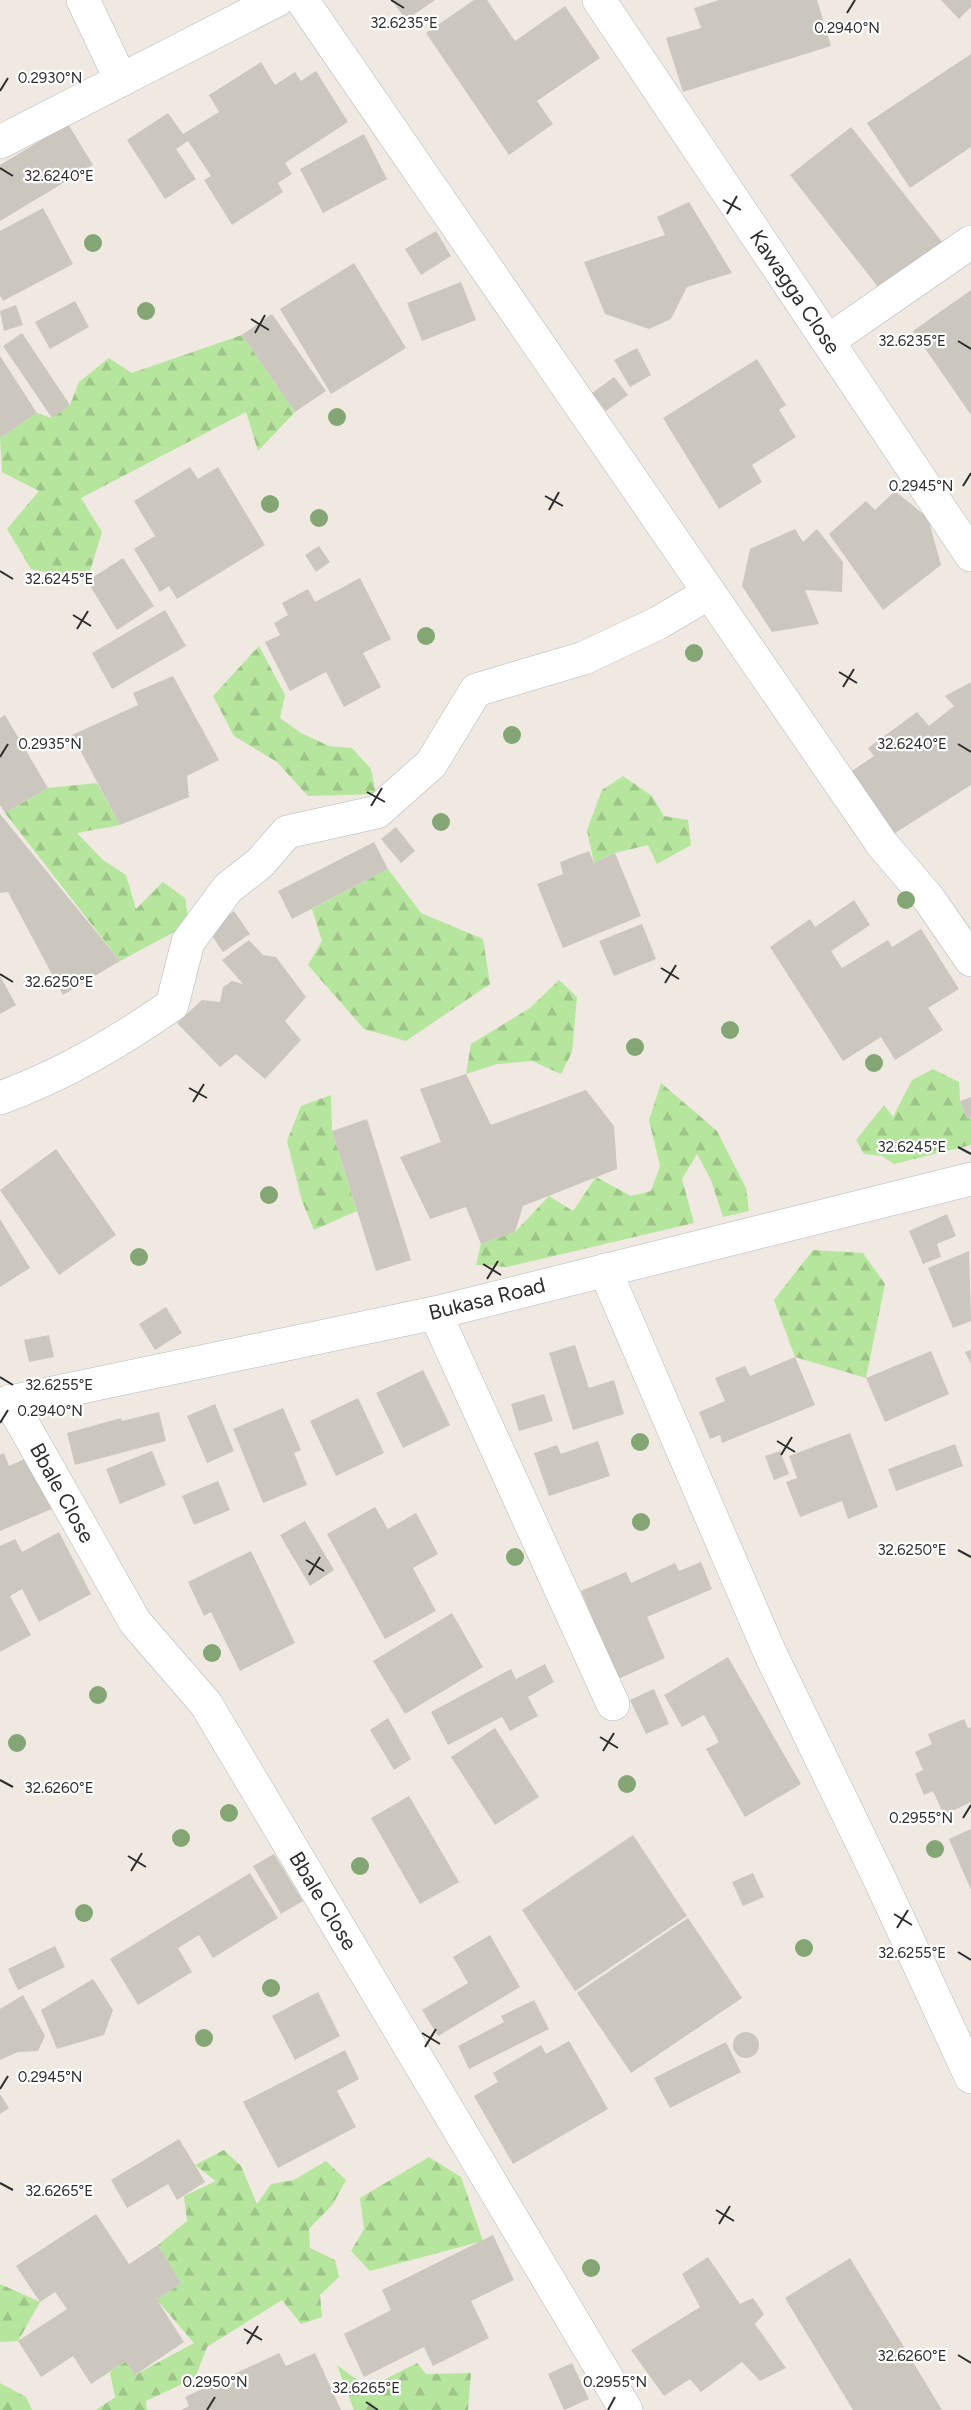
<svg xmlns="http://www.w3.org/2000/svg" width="971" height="2410" font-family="Figtree,sans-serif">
<defs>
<pattern id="forest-firs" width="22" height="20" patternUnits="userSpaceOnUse" patternTransform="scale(1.5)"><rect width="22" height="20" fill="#b6e59e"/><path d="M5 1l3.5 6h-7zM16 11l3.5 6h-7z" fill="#9dc588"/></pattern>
</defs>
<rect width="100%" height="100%" fill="#efe9e1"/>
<g fill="url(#forest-firs)">
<polygon points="242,335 295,412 258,451 246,412 81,498 102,532 87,581 31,569 7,529 39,491 2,472 0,438 37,413 52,418 70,405 79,382 109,358 132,373"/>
<polygon points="259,646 285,695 280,718 301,733 329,746 352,748 371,769 376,794 308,796 277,762 234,736 213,696"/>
<polygon points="623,776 652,796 664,816 688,820 691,845 657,864 648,845 615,853 594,863 587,830 602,790"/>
<polygon points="97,783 120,825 77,833 103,860 126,875 136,909 163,882 185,898 189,924 120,961 5,813 48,788"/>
<polygon points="388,869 421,913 483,939 490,984 406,1041 364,1029 308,965 322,941 312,909"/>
<polygon points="559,980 577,997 572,1052 561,1074 532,1061 497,1064 466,1074 471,1044 530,1008"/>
<polygon points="933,1069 959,1082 960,1101 967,1119 971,1117 971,1145 894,1164 882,1156 864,1154 856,1140 884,1105 893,1117 912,1080"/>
<polygon points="661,1083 717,1131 746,1188 749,1211 723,1217 711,1180 697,1154 682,1179 694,1223 507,1267 476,1265 481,1244 515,1232 549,1196 573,1211 596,1177 631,1196 651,1191 660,1166 649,1120"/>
<polygon points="331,1095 332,1131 357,1211 314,1230 302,1201 287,1141 301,1106"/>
<polygon points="813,1250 863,1253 885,1284 866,1378 795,1357 774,1300"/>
<polygon points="224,2150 241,2166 257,2204 271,2184 294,2180 326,2161 346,2180 333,2204 309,2229 310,2248 335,2260 339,2277 320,2295 322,2317 301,2324 282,2300 207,2347 195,2378 146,2401 147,2410 96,2410 115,2397 110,2372 126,2361 135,2375 194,2343 157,2300 181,2283 158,2245 187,2221 184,2196 216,2181 195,2165"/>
<polygon points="429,2157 461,2177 483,2241 370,2271 351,2251 364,2229 360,2198"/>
<polygon points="0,2284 40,2302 18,2341 0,2342"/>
<polygon points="417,2363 426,2374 471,2373 468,2410 354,2410 337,2365 368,2388"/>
<polygon points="0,2383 26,2397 32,2410 0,2410"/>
</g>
<g fill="#cbc7bf">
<polygon points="392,0 435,0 406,20"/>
<polygon points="474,0 487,0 515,41 565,6 600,58 537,101 553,124 509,155 426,33"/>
<polygon points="719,0 817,0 831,46 683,92 666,38 701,28 694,8"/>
<polygon points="941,0 971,0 971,7 959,19"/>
<polygon points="971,54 971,147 910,188 867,123"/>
<polygon points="261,62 275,85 295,72 301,81 316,71 348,122 285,163 292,174 278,183 283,192 232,225 204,180 211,176 188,141 176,149 196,179 165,199 127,140 168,113 183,134 219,112 209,95"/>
<polygon points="68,124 93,165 0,221 0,165"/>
<polygon points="851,127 943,243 882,292 790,175"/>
<polygon points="364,134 387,179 323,213 300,169"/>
<polygon points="689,202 732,273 687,287 671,319 649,329 605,314 584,262 665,235 657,217"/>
<polygon points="43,208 73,264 3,301 0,295 0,231"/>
<polygon points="436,231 451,256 421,275 405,249"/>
<polygon points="354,263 406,348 331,394 280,309"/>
<polygon points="461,282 476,320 422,341 407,303"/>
<polygon points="971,290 971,415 913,331"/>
<polygon points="75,301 89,327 50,349 35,322"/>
<polygon points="16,305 23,325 4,331 0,311"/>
<polygon points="272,314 326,391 295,412 242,335"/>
<polygon points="22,333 70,405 52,418 3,346"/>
<polygon points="637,348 651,375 630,387 614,360"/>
<polygon points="0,356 37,413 0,438"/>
<polygon points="757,359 786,405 779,410 796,437 752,465 762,482 719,509 663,418"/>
<polygon points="614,377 628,395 606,411 592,393"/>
<polygon points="190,467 198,479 218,467 265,545 177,599 169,586 160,592 134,549 155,536 134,501"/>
<polygon points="895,491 928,518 941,565 883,610 829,534 866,501 875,510"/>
<polygon points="795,529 803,542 817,529 843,562 842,592 805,590 819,624 772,632 742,586 750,549"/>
<polygon points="319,546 330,562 316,572 305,555"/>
<polygon points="123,558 154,606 117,630 87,581"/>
<polygon points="360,578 391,639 363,653 381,687 344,707 326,672 290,691 265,642 280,635 274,623 288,615 282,603 308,589 315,602"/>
<polygon points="165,610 186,646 112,689 92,653"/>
<polygon points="173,676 219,760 187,776 189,797 120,825 72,735 138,705 133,693"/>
<polygon points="971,682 971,785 895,833 852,771 874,756 868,748 917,712 929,726 954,706 945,696"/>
<polygon points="5,715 48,788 5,813 0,805 0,718"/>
<polygon points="0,814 120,961 63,995 8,892 0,893"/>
<polygon points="396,827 415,851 401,863 381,839"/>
<polygon points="374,842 388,869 292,919 278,891"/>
<polygon points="589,851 594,863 615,853 641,916 563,948 537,884 563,874 560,862"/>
<polygon points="854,900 870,925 831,951 842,968 888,940 892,947 921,929 959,989 928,1008 943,1030 895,1060 881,1037 843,1061 770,947 810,919 815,927"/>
<polygon points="234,911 250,934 223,952 208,930"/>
<polygon points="642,924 656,959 614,976 599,941"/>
<polygon points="249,940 263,955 276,957 306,997 285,1021 301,1040 265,1079 236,1054 220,1067 177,1023 202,1000 220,1002 223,987 232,981 243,984 222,960"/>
<polygon points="0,976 16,1005 0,1014"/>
<polygon points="466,1074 491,1125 586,1090 614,1126 617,1169 523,1206 515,1232 481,1244 466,1207 430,1219 400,1157 441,1142 420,1089"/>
<polygon points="971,1097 971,1117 967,1119 960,1101"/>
<polygon points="367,1119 411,1260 376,1271 332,1131"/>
<polygon points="56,1149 116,1235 59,1275 0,1190"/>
<polygon points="947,1214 956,1236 937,1244 941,1257 923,1264 909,1231"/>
<polygon points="0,1219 30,1268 0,1287"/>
<polygon points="969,1251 971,1321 953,1328 928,1268"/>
<polygon points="166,1307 182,1333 155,1350 139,1324"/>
<polygon points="49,1335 54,1357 29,1362 24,1340"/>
<polygon points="575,1345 589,1388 614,1380 624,1414 573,1430 549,1353"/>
<polygon points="971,1350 971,1364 965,1352"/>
<polygon points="931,1351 949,1394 885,1422 866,1378"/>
<polygon points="795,1357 815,1405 722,1443 720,1435 710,1439 699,1412 725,1401 715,1378 745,1366 750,1376"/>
<polygon points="423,1370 450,1425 403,1448 376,1393"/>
<polygon points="544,1394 553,1421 519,1431 511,1404"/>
<polygon points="358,1398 384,1453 336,1476 310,1421"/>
<polygon points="215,1404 234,1451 207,1463 187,1416"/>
<polygon points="283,1408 301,1450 294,1453 307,1485 263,1503 233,1429"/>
<polygon points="159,1412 166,1441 75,1465 67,1433 121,1418 122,1421"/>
<polygon points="850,1433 878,1507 848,1519 842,1501 800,1517 786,1482 797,1478 789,1456"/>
<polygon points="598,1441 610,1476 549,1496 534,1453 557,1445 561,1454"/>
<polygon points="955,1444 963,1466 896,1491 888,1469"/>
<polygon points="152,1451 166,1485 120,1504 106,1469"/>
<polygon points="780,1451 789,1474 774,1480 765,1456"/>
<polygon points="4,1453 9,1466 31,1456 54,1508 0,1531 0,1455"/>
<polygon points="218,1481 230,1510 194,1525 182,1496"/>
<polygon points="375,1507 388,1529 416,1513 438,1554 413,1568 436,1611 385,1639 327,1534"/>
<polygon points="305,1521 334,1570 310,1586 280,1535"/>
<polygon points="59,1532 91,1594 39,1622 22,1589 10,1596 31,1635 0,1652 0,1546 15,1539 22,1552"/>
<polygon points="251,1551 295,1643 240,1671 211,1612 204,1616 188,1582"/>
<polygon points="701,1562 712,1589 647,1617 665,1658 618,1679 581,1591 626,1572 631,1583 675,1563 679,1571"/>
<polygon points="452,1613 483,1667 405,1714 373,1661"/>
<polygon points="728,1657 801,1784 745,1817 706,1749 719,1742 704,1715 682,1727 664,1695"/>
<polygon points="545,1664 554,1682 528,1697 538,1716 510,1731 502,1717 448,1745 431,1712 511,1669 516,1679"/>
<polygon points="654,1689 669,1724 646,1734 630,1700"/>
<polygon points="388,1718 411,1759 394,1770 370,1730"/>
<polygon points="964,1719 968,1728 971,1727 971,1802 944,1815 933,1791 924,1795 915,1774 923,1770 915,1752 932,1744 928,1734"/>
<polygon points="495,1728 539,1797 495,1825 451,1757"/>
<polygon points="409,1796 459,1882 420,1904 371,1818"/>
<polygon points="971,1829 971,1890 949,1839"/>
<polygon points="633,1835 687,1916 575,1991 522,1910"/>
<polygon points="274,1854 303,1901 281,1914 253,1866"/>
<polygon points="250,1873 278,1918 213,1958 199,1935 178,1948 192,1972 138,2005 110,1959"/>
<polygon points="753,1873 764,1897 743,1906 732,1882"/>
<polygon points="688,1918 742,1998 631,2073 577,1993"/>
<polygon points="490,1935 520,1987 438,2036 422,2010 468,1983 453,1957"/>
<polygon points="55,1946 65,1967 18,1990 8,1969"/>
<polygon points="93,1979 113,2010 104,2035 57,2049 41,2010"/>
<polygon points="318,1992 340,2036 295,2060 272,2016"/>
<polygon points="23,1995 45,2036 38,2051 18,2052 0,2060 0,2009"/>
<polygon points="534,2000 549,2029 469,2069 458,2046 504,2022 501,2016"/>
<circle cx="746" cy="2045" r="13"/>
<polygon points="569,2041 608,2109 513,2164 474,2096 498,2082 493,2073 541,2045 546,2054"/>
<polygon points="726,2042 741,2072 670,2108 654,2078"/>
<polygon points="345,2050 359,2079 337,2091 356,2127 278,2168 243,2102"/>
<polygon points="0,2094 9,2108 0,2114"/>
<polygon points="179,2139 205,2182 177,2200 168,2184 127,2208 111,2180"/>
<polygon points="96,2214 129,2264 158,2245 181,2283 157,2300 184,2342 135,2375 126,2361 91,2384 73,2356 41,2377 18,2341 67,2309 55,2292 40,2302 16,2266"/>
<polygon points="493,2235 514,2280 471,2301 489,2338 433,2366 424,2347 364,2377 344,2334 391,2310 382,2290"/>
<polygon points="708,2257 740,2304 753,2298 764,2314 755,2324 786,2368 760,2381 742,2362 701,2392 690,2379 664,2396 631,2350 700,2307 682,2274"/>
<polygon points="850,2258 942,2410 853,2410 785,2298"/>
<polygon points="279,2353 286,2366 315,2353 341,2410 181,2410 189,2406 185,2397"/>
<polygon points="572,2363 589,2399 564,2410 548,2374"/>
</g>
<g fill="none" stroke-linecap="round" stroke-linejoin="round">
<g stroke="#b4b7c1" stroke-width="34">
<g id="minor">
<polyline points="83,0 121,80"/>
<polyline points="302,0 882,844 929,899 971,960"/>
<polyline points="599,0 971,555"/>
<polyline points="0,142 277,0"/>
<polyline points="828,341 971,242"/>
<path d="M 0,1098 C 63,1075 117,1043 172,1005 L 188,942 L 228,888 L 260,863 L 287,832 L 377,812 L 431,764 L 476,690 L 584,658 L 658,623 L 709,593"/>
<polyline points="605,1270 770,1653 882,1884 971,2077"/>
<polyline points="435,1313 613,1704"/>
<polyline points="10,1401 135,1622 206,1704 626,2410"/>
</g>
</g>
<g stroke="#b4b7c1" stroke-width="34">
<polyline id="tertiary" points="0,1404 435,1313 971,1179"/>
</g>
<use href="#minor" stroke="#fff" stroke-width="33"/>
<use href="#tertiary" stroke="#fff" stroke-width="33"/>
</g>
<g fill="#84a574">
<circle cx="93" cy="243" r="9"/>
<circle cx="146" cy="311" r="9"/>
<circle cx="337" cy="417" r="9"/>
<circle cx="270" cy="504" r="9"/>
<circle cx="319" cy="518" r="9"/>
<circle cx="426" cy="636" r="9"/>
<circle cx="694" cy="653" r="9"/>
<circle cx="512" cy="735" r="9"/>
<circle cx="441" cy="822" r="9"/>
<circle cx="906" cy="900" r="9"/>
<circle cx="730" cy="1030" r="9"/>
<circle cx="635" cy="1047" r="9"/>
<circle cx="874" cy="1063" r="9"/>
<circle cx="269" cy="1195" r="9"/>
<circle cx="139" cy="1257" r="9"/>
<circle cx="640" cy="1442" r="9"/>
<circle cx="641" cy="1522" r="9"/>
<circle cx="515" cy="1557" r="9"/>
<circle cx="212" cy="1653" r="9"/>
<circle cx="98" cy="1695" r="9"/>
<circle cx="17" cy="1743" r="9"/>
<circle cx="627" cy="1784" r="9"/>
<circle cx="229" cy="1813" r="9"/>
<circle cx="181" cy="1838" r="9"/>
<circle cx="935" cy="1849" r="9"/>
<circle cx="360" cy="1866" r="9"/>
<circle cx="84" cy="1913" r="9"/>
<circle cx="804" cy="1948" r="9"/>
<circle cx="271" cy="1988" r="9"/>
<circle cx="204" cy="2038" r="9"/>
<circle cx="591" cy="2268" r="9"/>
</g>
<path fill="none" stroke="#2e2e2e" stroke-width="2" d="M 391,0 L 404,8M 847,13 L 855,0M 0,91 L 8,78M 0,168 L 13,176M 723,200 L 741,210M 727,214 L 737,196M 251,319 L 269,330M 255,333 L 265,315M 958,341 L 971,349M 963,486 L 971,473M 545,496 L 563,506M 549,510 L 559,492M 0,571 L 13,579M 73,615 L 91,626M 77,629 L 88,611M 839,672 L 857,683M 843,687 L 854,669M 958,744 L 971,752M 0,757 L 8,744M 367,792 L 385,802M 371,806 L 382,788M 661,968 L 679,979M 0,974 L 13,982M 665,983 L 676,965M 189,1088 L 207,1098M 193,1102 L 204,1084M 958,1147 L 971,1154M 483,1264 L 501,1275M 487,1279 L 498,1261M 0,1377 L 13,1385M 0,1423 L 8,1410M 777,1441 L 795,1452M 781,1455 L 792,1437M 958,1550 L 971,1557M 306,1560 L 324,1571M 309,1575 L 320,1557M 600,1737 L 618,1748M 603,1751 L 614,1733M 0,1780 L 13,1787M 963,1818 L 971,1805M 128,1856 L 146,1867M 131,1871 L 142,1853M 894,1914 L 912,1925M 897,1928 L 908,1910M 958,1952 L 971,1960M 422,2033 L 440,2044M 425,2047 L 436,2029M 0,2089 L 8,2076M 0,2183 L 13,2190M 716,2210 L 734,2221M 719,2224 L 730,2206M 244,2329 L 262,2340M 247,2344 L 258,2326M 958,2355 L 971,2363M 366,2402 L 378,2410M 207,2410 L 215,2397M 608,2410 L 615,2397"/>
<g text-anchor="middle" stroke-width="4.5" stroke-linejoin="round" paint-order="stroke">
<g font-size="21" fill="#2e2e2e" stroke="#fff">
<text transform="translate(795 292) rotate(56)" y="7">Kawagga Close</text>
<text transform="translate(487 1299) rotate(-14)" y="7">Bukasa Road</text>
<text transform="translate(62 1493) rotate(61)" y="7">Bbale Close</text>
<text transform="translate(323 1901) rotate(59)" y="7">Bbale Close</text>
</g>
</g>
<g font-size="15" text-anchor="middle" fill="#2e2e2e" stroke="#fff" stroke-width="4.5" stroke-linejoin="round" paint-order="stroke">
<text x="404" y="28">32.6235°E</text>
<text x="847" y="33">0.2940°N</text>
<text x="50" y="83">0.2930°N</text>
<text x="59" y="181">32.6240°E</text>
<text x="912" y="346">32.6235°E</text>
<text x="921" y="491">0.2945°N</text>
<text x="59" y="584">32.6245°E</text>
<text x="912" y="749">32.6240°E</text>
<text x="50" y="749">0.2935°N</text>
<text x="59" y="987">32.6250°E</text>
<text x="912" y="1152">32.6245°E</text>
<text x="59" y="1390">32.6255°E</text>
<text x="50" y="1416">0.2940°N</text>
<text x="912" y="1555">32.6250°E</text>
<text x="59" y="1793">32.6260°E</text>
<text x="921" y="1823">0.2955°N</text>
<text x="912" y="1958">32.6255°E</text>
<text x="50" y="2082">0.2945°N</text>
<text x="59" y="2196">32.6265°E</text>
<text x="912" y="2361">32.6260°E</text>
<text x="215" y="2387">0.2950°N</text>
<text x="615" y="2387">0.2955°N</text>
<text x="366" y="2393">32.6265°E</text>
</g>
</svg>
